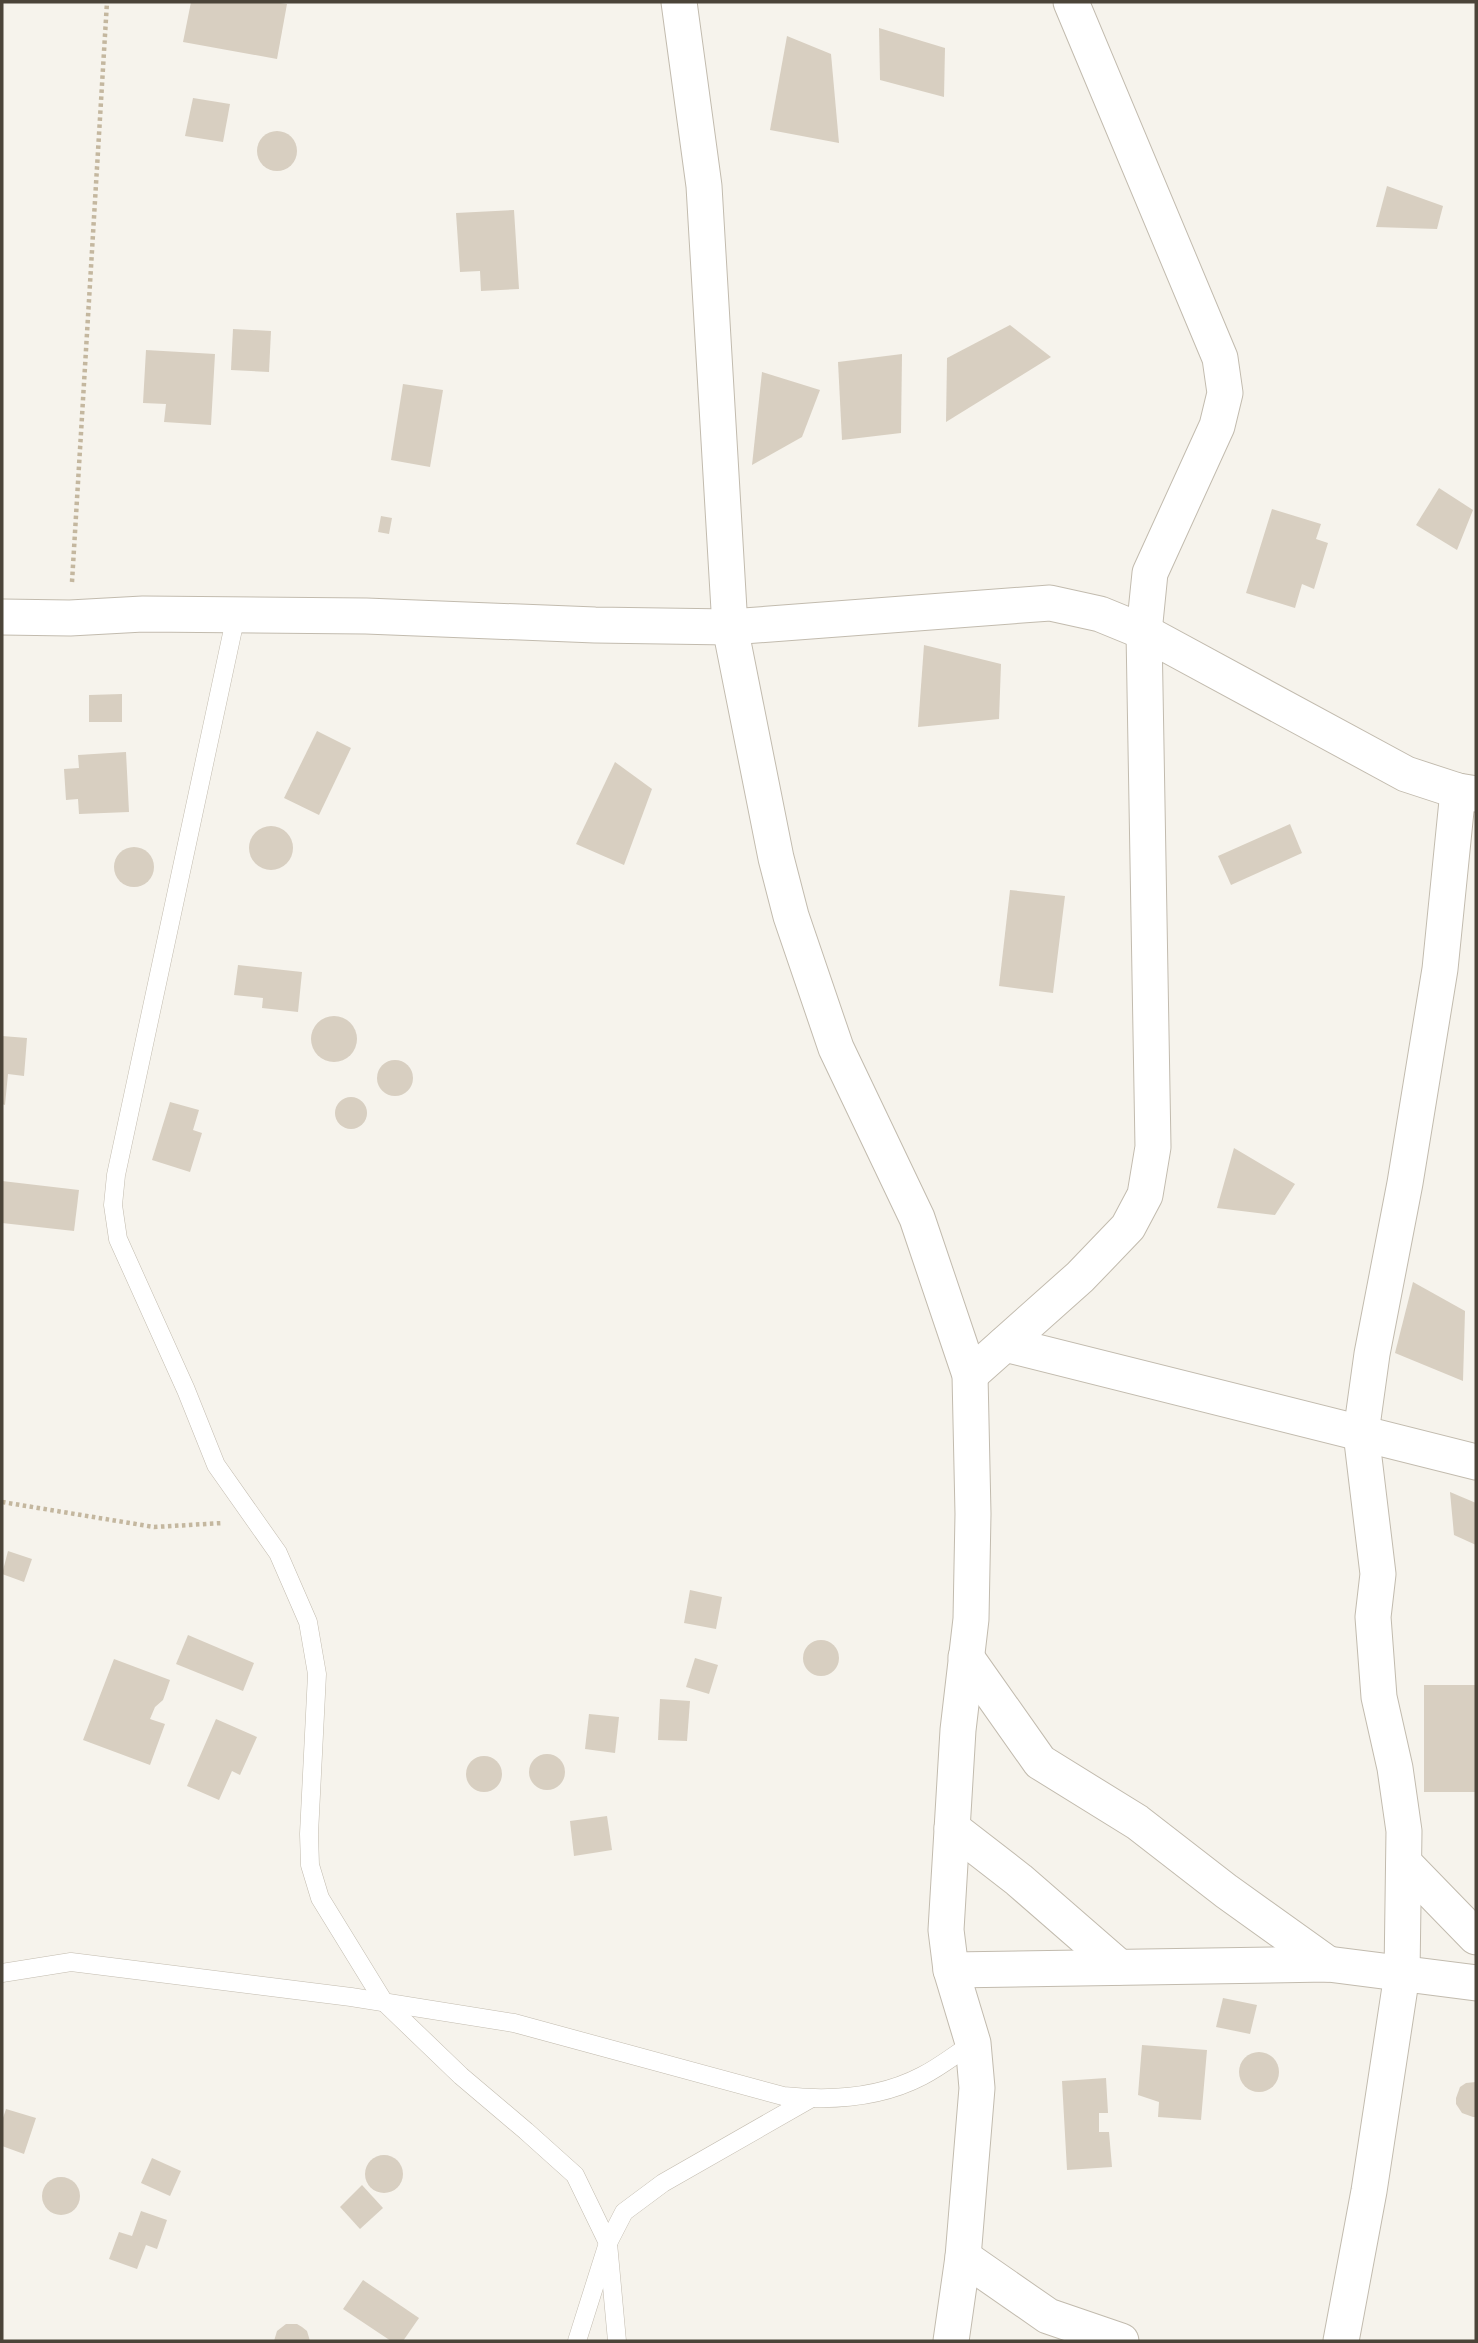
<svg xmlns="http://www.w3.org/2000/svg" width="1478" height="2343" font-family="'Space Grotesk',sans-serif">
<rect width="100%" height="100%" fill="#f6f3ec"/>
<g fill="#d8cfc1">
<polygon points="191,2 274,2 287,4 277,59 183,42"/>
<polygon points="879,28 945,48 944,97 880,80"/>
<polygon points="787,36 831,54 839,143 770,130"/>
<polygon points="193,98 230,104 223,142 185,136"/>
<circle cx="277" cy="151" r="20"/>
<polygon points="1387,186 1443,206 1437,229 1376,227"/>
<polygon points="514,210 519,289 481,291 480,271 460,272 456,213"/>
<polygon points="1010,325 1051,357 946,422 947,358"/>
<polygon points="233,329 271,331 269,372 231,370"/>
<polygon points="146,350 215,354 211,425 164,422 166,404 143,403"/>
<polygon points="902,354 901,433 842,440 838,362"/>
<polygon points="762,372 820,390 802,437 752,465"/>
<polygon points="403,384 443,390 430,467 391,460"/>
<polygon points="1439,488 1473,510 1457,550 1416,525"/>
<polygon points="1272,509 1321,524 1316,539 1328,543 1314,589 1302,584 1295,608 1246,593"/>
<polygon points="381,516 392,518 389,534 378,532"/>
<polygon points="924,645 1001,664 999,719 918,727"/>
<polygon points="122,694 122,722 89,722 89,695"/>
<polygon points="317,731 351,748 319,815 284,798"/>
<polygon points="126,752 129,812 79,814 78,799 66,800 64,769 79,768 78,755"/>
<polygon points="615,762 652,789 624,865 576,844"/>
<polygon points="1290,824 1302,853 1231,885 1218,856"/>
<circle cx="271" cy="848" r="22"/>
<circle cx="134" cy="867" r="20"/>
<polygon points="1010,890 1065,896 1053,993 999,986"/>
<polygon points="238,965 302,972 298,1012 262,1008 263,998 234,995"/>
<circle cx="334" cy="1039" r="23"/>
<polygon points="2,1036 27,1038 24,1076 8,1074 5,1105 2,1104"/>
<circle cx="395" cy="1078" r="18"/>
<circle cx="351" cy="1113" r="16"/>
<polygon points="170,1102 199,1110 193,1130 202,1133 190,1172 152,1160"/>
<polygon points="1234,1148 1295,1184 1275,1215 1217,1208"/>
<polygon points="2,1181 79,1190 74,1231 2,1223"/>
<polygon points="1413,1282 1465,1311 1463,1381 1395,1353"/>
<polygon points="1450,1492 1476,1503 1476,1545 1454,1535"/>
<polygon points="8,1551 32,1559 24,1582 2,1574"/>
<polygon points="690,1590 722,1597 716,1629 684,1623"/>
<polygon points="188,1635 254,1663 243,1691 176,1664"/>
<circle cx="821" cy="1658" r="18"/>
<polygon points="695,1658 718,1665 709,1694 686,1687"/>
<polygon points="114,1659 170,1680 163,1700 155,1707 150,1719 165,1724 150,1765 83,1740"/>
<rect x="1424" y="1685" width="52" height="107"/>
<polygon points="660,1699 690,1701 687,1741 658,1740"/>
<polygon points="589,1714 619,1717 615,1753 585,1749"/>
<polygon points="216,1719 257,1737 240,1775 232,1771 219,1800 187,1786"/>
<circle cx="547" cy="1772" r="18"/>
<circle cx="484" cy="1774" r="18"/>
<polygon points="607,1816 612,1850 574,1856 570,1821"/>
<polygon points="1223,1998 1257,2005 1250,2034 1216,2027"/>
<polygon points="1142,2045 1207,2050 1201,2120 1158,2117 1159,2102 1138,2095"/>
<circle cx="1259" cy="2072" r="20"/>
<polygon points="1106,2078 1108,2113 1099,2113 1099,2132 1109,2132 1112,2167 1067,2170 1062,2081"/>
<polygon points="1476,2082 1476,2117 1473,2117 1462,2113 1456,2104 1456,2098 1460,2087 1466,2083"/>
<polygon points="6,2109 36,2118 24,2154 2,2146 2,2121"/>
<circle cx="384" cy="2174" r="19"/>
<polygon points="152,2158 181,2171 170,2196 141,2183"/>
<circle cx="61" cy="2196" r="19"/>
<polygon points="362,2185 383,2208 360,2229 340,2207"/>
<polygon points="141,2211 167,2220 157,2249 146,2245 137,2269 109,2259 119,2232 132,2236"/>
<polygon points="363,2280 419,2318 403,2341 391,2341 343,2309"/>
<polygon points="286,2324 297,2324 302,2327 307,2331 310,2341 274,2341 277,2331"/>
</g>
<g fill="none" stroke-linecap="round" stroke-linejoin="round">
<g stroke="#c2bbae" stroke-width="19">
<g id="service">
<polyline points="236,615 116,1175 113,1205 118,1239 186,1390 216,1465 278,1553 308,1622 317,1674 309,1834 310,1865 320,1898 384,2002 461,2076 526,2131 575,2175 608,2243 617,2341"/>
<path d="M 2,1973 L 71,1962 L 351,1997 L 514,2023 L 783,2096 C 829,2101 880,2098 922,2076 C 940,2067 956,2054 973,2043"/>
<polyline points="577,2341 608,2243 624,2212 663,2183 810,2099"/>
</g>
</g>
<g stroke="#c2bbae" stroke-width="37">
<g id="minor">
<polyline points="679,2 704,186 730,627 776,858 791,916 836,1048 917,1218 970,1375 973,1514 971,1619 958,1730 946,1930 951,1970 973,2043 977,2088 963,2257 951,2341"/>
<polyline points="2,617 70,618 143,614 366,616 595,625 730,627 1050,603 1100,614 1144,632 1406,774 1458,791 1476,794"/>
<polyline points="1005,1344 1476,1462"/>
<polyline points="970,1375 1080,1277 1128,1227 1145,1195 1153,1147 1144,632 1150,573 1217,426 1225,393 1220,358 1071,2"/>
<polyline points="966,1657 1040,1762 1137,1822 1226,1891 1328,1964"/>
<polyline points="952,1828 1019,1880 1119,1967"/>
<polyline points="1404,1863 1476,1937"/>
<polyline points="951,1970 1328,1964 1476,1983"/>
<polyline points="963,2257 1048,2316 1121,2341"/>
<polyline points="1341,2341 1369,2191 1402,1974 1404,1831 1395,1768 1379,1697 1373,1617 1378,1574 1361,1433 1372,1354 1405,1183 1440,969 1458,791"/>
</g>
</g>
<g stroke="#c4b79f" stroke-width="4.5" stroke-dasharray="3.5 3.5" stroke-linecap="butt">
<polyline points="72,582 107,2"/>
<polyline points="2,1502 154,1527 223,1523"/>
</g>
<use href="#service" stroke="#fff" stroke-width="18"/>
<use href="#minor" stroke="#fff" stroke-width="35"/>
</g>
<rect width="1478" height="2343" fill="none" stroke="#4b4439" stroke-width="7"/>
</svg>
